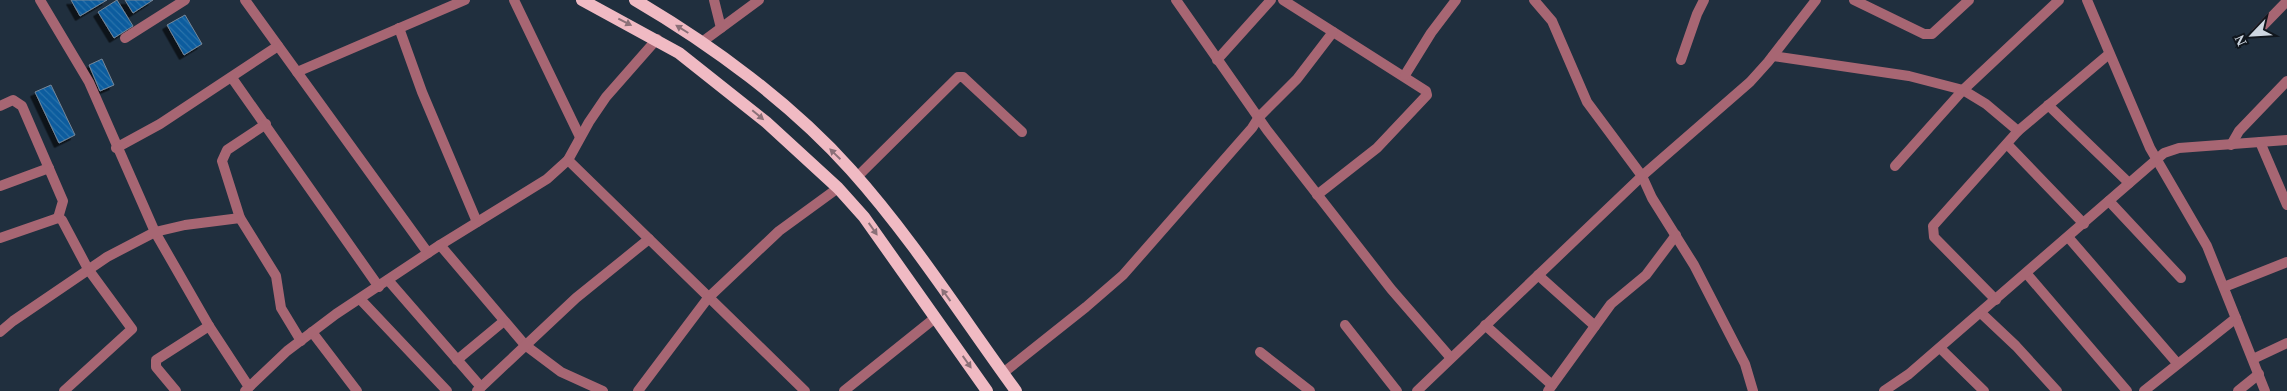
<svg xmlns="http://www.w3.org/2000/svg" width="2287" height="391" font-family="Georgia,serif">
<defs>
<pattern id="building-back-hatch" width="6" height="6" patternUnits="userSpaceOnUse" patternTransform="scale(1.25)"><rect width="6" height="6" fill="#0a5c9e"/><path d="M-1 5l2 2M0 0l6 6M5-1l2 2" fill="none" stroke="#2c73ab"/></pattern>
<filter id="shadow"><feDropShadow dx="-4.5" dy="4.5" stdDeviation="0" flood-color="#0009"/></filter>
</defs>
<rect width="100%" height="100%" fill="#202f3e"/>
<g fill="url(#building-back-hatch)" stroke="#768799" filter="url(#shadow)">
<polygon points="71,0 107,0 80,16"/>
<polygon points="117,0 133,26 114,38 98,12"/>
<polygon points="125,0 153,0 133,13"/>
<polygon points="185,15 202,44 184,55 167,25"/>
<polygon points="102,59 114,85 100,91 89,65"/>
<polygon points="51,85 75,135 59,143 35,92"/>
</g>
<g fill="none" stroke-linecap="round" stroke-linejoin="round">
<g stroke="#a76673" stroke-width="10">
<polyline points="40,0 89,82 155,232 209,326 249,387"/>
<polyline points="245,0 428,253"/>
<polyline points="514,0 580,137"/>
<polyline points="714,0 721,28"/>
<polyline points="1176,0 1267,130 1391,289 1450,357"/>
<polyline points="1283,0 1426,91 1427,95 1377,148 1317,195"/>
<polyline points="1534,0 1552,21 1587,102 1642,176 1652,198 1694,265 1745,364 1753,391"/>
<polyline points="1854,0 1924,34 1932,34 1969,0"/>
<polyline points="2087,0 2150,148 2207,246 2265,391"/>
<polyline points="399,28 422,92 477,222"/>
<polyline points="2256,33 2287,1"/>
<polyline points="125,38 185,0"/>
<polyline points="702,42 759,0"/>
<polyline points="1773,56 1909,76 1963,90 1986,104 2018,131"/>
<polyline points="1217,60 1271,0"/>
<polyline points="1681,60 1697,14 1704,0"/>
<polyline points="297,72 465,0"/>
<polyline points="1405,75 1431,33 1456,0"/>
<polyline points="232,78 379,287"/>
<polyline points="2048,105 2129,183"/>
<polyline points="0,106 13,100 22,106 63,201 58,218"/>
<polyline points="266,124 227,150 222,161 240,218 276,276 281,308 301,341"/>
<polyline points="2260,142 2287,205"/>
<polyline points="2007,144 2084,224"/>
<polyline points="2231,145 2239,131 2287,81"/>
<polyline points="116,148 160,124 278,46"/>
<polyline points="568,160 805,391"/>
<polyline points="1895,166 1963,90 2059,0"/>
<polyline points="857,177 958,77 963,77 1022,132"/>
<polyline points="0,186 49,168"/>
<polyline points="2109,201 2181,278"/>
<polyline points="2068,237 2177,363"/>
<polyline points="0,238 58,218 62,220 88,269 132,329 64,391"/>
<polyline points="440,245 525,345 561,372 603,391"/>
<polyline points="2027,274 2127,391"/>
<polyline points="1538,275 1595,326"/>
<polyline points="388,280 481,387"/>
<polyline points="2224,287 2287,262"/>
<polyline points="360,299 447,391"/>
<polyline points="1996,300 1934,237 1933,226 2018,131 2109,54"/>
<polyline points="1981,313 2016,346 2057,391"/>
<polyline points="1345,325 1397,391"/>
<polyline points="1485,325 1552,385"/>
<polyline points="0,332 13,321 107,257 155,232 185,225 240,218"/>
<polyline points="312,332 357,391"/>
<polyline points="1940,348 1984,391"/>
<polyline points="1260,352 1310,391"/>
<polyline points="2253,359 2287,343"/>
<polyline points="457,360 504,321"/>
<polyline points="1003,373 1086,307 1123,275 1252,128 1259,117 1297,79 1333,32"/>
<polyline points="176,391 156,367 156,360 209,326"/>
<polyline points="245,391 287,351 336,314 440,245 547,179 568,160 589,122 606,97 657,39"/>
<polyline points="477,391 576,298 649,239"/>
<polyline points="638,391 708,298 779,231 838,188"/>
<polyline points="844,391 935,318"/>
<polyline points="1417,391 1642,176 1750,82 1768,62 1816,0"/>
<polyline points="1548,391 1611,304 1646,275 1676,235"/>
<polyline points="1884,391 1909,374 2164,153 2179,148 2287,140"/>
<polyline points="2144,391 2236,318"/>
<polyline points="2238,391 2259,374"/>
</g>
<g stroke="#f0bac3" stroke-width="12">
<polyline points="582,0 679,53 766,122 838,188 864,217 987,391"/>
<path d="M 635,0 C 712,45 792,104 851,170 C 912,238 962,317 1016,391"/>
</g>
</g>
<defs><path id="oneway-solid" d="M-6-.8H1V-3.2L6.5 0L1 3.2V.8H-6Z" transform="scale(1.25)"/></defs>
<g fill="#8b7078">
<use href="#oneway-solid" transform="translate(625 22) rotate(27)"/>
<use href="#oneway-solid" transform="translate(682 29) rotate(-148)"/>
<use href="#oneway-solid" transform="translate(758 115) rotate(40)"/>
<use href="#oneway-solid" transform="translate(835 154) rotate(-136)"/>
<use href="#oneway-solid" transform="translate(873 229) rotate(55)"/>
<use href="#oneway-solid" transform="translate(946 295) rotate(-126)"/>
<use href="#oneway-solid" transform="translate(967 362) rotate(55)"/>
</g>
<g transform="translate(2252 35) rotate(245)" stroke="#10161d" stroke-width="4" paint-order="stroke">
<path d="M0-4L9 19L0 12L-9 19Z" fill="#ced7e1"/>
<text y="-8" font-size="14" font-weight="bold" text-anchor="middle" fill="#ced7e1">N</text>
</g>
</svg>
